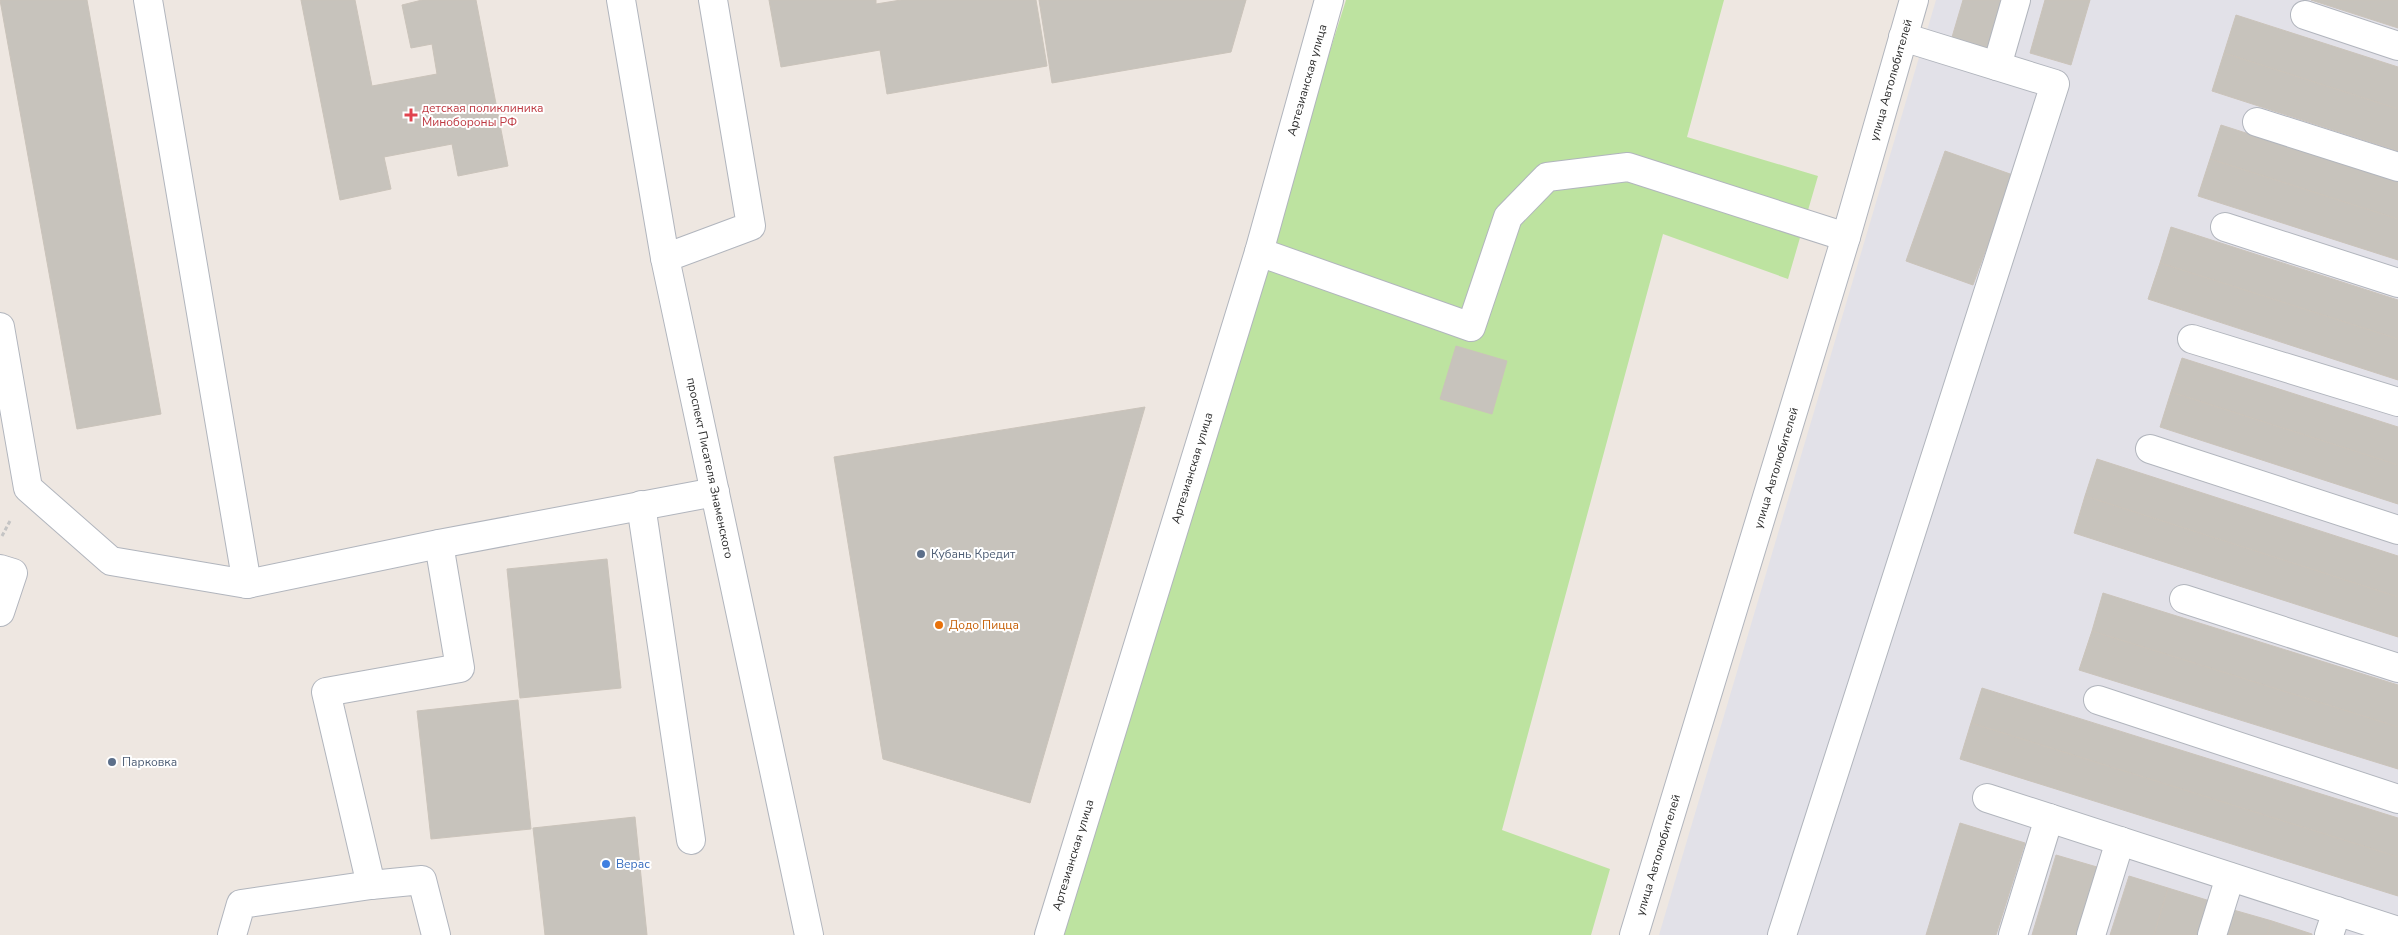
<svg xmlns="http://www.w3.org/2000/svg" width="2398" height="935" font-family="'Nunito Sans',sans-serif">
<rect width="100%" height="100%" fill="#eee7e1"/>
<polygon fill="#e2e1e8" points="1936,0 2398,0 2398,935 1659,935"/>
<polygon fill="#bde3a0" points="1346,0 1724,0 1687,137 1818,176 1788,279 1663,234 1502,830 1610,869 1591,935 1052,935"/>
<g fill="#c7c3bc" stroke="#cac3ba">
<polygon points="0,0 87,0 161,414 77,429"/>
<polygon points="301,0 355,0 372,86 437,74 432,44 411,48 402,5 422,0 476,0 508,166 458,176 452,144 384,157 391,189 340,200"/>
<polygon points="769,0 876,0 876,4 901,0 1036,0 1047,66 887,94 880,50 781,67"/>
<polygon points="1039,0 1246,0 1231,52 1052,83"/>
<polygon points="1963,0 2004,0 1988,55 1950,44"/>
<polygon points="2045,0 2090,0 2071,65 2030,53"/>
<polygon points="2311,0 2398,0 2398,28"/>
<polygon points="2236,15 2398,67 2398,109 2224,53"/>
<polygon points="2224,53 2398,109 2398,151 2212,91"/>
<polygon points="2221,125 2398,182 2398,219 2210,159"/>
<polygon points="1945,151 2013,175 1973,285 1906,261"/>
<polygon points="2210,159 2398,219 2398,260 2198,196"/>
<polygon points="2171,227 2398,300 2398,339 2160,263"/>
<polygon points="2160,263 2398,339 2398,380 2148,299"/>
<polygon points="1456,346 1507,361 1492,414 1440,399"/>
<polygon points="2182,358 2398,427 2398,465 2171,392"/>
<polygon points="2171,392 2398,465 2398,504 2160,427"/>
<polygon points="1145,407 1030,803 883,759 834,457"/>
<polygon points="2097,459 2398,556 2398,597 2085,496"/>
<polygon points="2085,496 2398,597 2398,637 2074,533"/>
<polygon points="607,559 621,688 520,698 507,569"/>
<polygon points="2103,593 2398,685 2398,727 2092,631"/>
<polygon points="2092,631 2398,727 2398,769 2079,670"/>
<polygon points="1982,688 2398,818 2398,857 1971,723"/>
<polygon points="518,700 531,829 431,839 417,711"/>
<polygon points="1971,723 2398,857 2398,896 1960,759"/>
<polygon points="635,817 647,935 545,935 533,828"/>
<polygon points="1960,823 2025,843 1996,935 1926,935"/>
<polygon points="2056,855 2097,867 2077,935 2032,935"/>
<polygon points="2129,876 2168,888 2154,935 2110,935"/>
<polygon points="2168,888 2210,901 2200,935 2154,935"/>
<polygon points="2230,909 2272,921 2267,935 2222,935"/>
<polygon points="2272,921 2312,934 2312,935 2267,935"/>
</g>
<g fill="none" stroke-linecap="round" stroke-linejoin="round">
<g stroke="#b1b5bd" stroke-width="30">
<g id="minor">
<polyline points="148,0 247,584"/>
<polyline points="621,0 665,258 809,935"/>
<polyline points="2305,15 2398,46"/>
<polyline points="1997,66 2016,0"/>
<polyline points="2257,122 2398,167"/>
<polyline points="2225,227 2398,283"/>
<polyline points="1259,252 1471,327 1508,217 1547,177 1628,167 1846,237"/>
<polyline points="665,258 751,226 713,0"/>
<polyline points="0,327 28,488 111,561 247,584 439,544 715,492"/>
<polyline points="2192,339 2398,402"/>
<polyline points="2150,449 2398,530"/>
<polyline points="641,505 691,840"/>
<polyline points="0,569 13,573 0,612"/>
<polyline points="2184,599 2398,668"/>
<polyline points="2098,700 2398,799"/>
<polyline points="1987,798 2398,931"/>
<polyline points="371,885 326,692 460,668 439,544"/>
<polyline points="232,935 241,904 371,885 422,880 436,935"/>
<polyline points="1049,935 1259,252 1329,0"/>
<polyline points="1634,935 1846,237 1914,0"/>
<polyline points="1782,935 2055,84 1903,37"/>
<polyline points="2013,935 2049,818"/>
<polyline points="2091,935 2120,841"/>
<polyline points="2212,935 2230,877"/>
<polyline points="2329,935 2337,911"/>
</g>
</g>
<polyline stroke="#c4c4c4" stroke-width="3" stroke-dasharray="4 2.5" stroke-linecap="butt" points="2,536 11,519"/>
<use href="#minor" stroke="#fff" stroke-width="28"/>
</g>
<path fill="#e0444e" stroke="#fff" stroke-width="2" d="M408.5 107.5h5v5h5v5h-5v5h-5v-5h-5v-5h5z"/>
<g fill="#5c6f8a" stroke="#fff" stroke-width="2">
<circle cx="921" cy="554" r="5"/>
<circle cx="112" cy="762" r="5"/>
</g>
<circle fill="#e8710a" stroke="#fff" stroke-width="2" cx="939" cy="625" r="5"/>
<circle fill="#3f7fe0" stroke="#fff" stroke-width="2" cx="606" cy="864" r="5"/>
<g text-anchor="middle" stroke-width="4" stroke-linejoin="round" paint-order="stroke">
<g font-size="12" fill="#2e2e2e" stroke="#fff">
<text transform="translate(1307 80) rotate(-74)" y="4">Артезианская улица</text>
<text transform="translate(1891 80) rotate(-74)" y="4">улица Автолюбителей</text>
<text transform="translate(710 468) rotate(78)" y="4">проспект Писателя Знаменского</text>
<text transform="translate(1192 468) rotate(-73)" y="4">Артезианская улица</text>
<text transform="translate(1776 468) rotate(-73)" y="4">улица Автолюбителей</text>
<text transform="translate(1073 855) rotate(-73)" y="4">Артезианская улица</text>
<text transform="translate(1658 855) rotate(-73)" y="4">улица Автолюбителей</text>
</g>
<g font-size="12" fill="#be3a42" stroke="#fff" text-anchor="start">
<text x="422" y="112">детская поликлиника<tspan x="422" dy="14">Минобороны РФ</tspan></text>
</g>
<g font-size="12" fill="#4e5e75" stroke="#fff" text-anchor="start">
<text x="931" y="558">Кубань Кредит</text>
<text x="122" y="766">Парковка</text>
</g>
<g font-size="12" fill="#c56008" stroke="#fff" text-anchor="start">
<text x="949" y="629">Додо Пицца</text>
</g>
<g font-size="12" fill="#366cbe" stroke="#fff" text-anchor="start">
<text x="616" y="868">Верас</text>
</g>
</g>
</svg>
